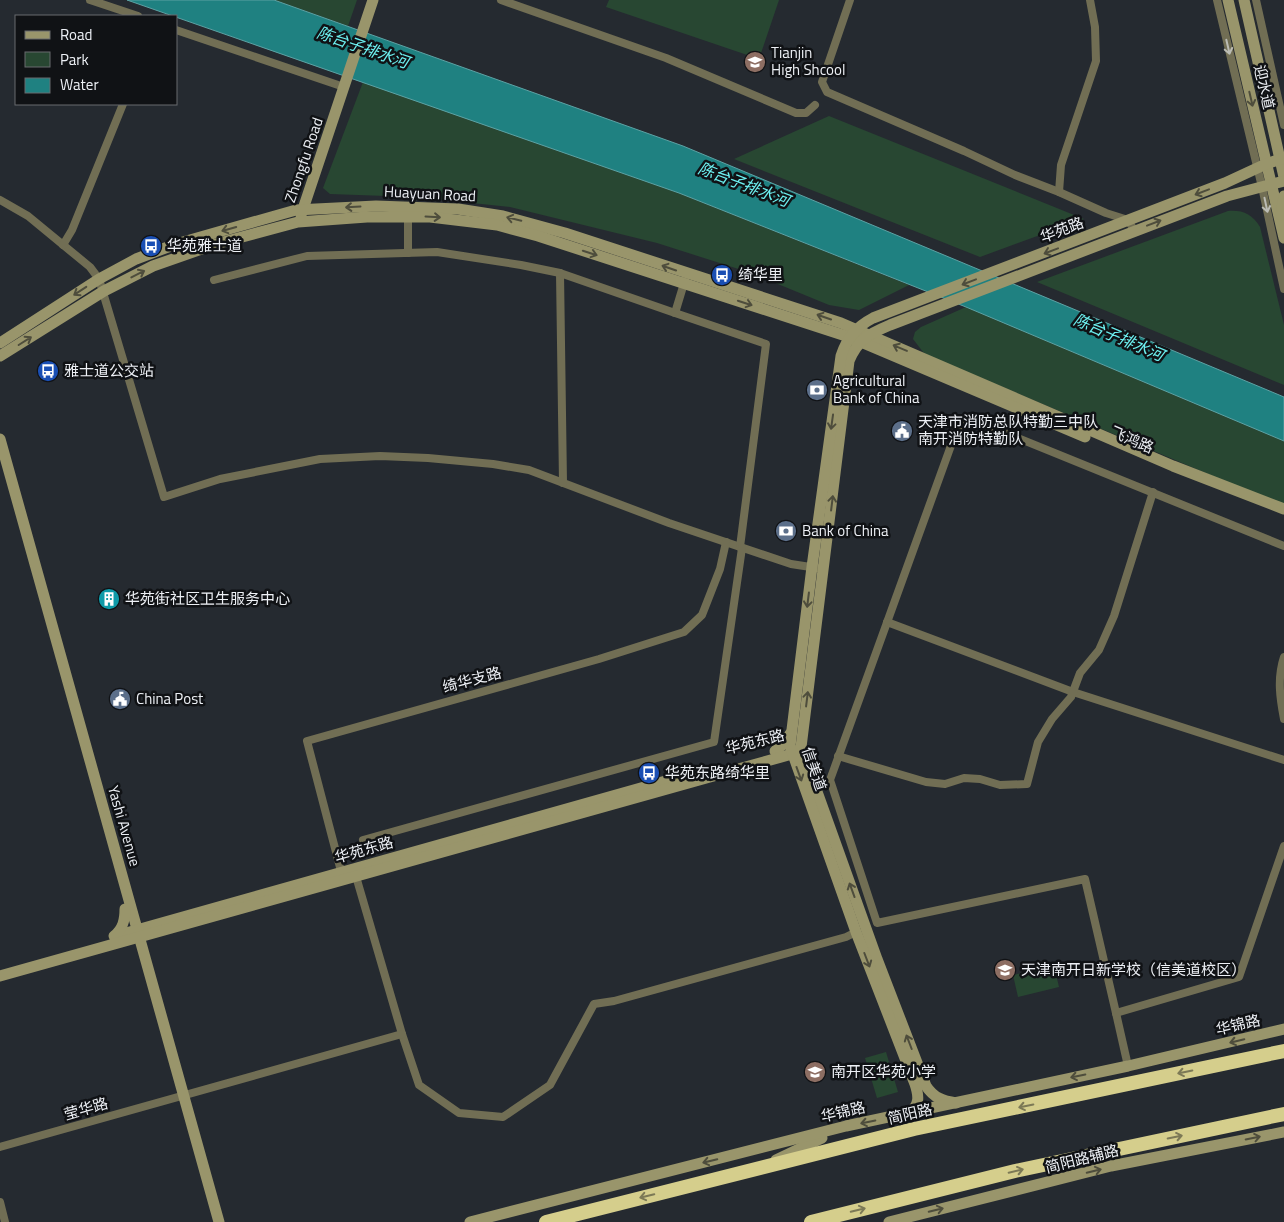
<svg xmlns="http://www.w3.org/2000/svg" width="1284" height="1222" font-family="'Titillium Web','Noto Sans SC',sans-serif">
<rect width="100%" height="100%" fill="#252a30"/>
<g fill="#284732">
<polygon points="274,0 357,0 348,26"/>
<polygon points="609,0 779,0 759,59 606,7"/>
<polygon points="363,82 679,193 909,285 859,310 829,305 751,273 657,243 510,207 415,197 330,194 323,188"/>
<polygon points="829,116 1084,219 980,257 734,159"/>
<path d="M 1228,211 C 1243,210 1252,214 1260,227 L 1284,325 L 1284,385 L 1037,282 Z"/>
<polygon points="966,307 1284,441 1284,506 929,356 923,352 913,339 915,332 921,327"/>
<polygon points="1054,966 1059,987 1018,997 1013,975"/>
<polygon points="886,1052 898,1092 877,1098 865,1058"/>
</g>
<polygon fill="#1f8181" stroke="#5da2a4" points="127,0 274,0 683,146 1284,397 1284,441 966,307 679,193"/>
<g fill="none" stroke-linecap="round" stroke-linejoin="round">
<g stroke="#716e54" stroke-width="8">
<polyline points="90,0 138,16"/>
<polyline points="501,0 666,58 796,113 806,113 815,105"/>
<polyline points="850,0 822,82 827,92 964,151 1015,175 1059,192"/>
<polyline points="1090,0 1095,27 1096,61 1061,165 1059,192 1106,213 1128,220 1134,230"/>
<polyline points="1217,0 1262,187 1284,289"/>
<polyline points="1256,0 1284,125"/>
<polyline points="176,30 344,87"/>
<polyline points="0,200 28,216 90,267 99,279 164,497 220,479 320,459 380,456 428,458 493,464 529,470 669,523 791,564 817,568"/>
<polyline points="408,212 408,253"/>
<polyline points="63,245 72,230 123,104"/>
<polyline points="560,273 563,483"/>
<polyline points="214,280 307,256 437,252 521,265 560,273 675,313"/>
<polyline points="685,280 675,313 766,344 740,547"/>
<polyline points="1284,546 966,417 957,429 830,780 877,923 1085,879 1116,1013 1239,977 1284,846"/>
<polyline points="887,622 1073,692 1284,760"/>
<path d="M 1284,657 C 1277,678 1280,698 1284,719"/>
<polyline points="838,756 926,782 945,784 964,778 980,779 1000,785 1027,784 1038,742 1052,719 1071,697 1080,673 1099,650 1114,616 1153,492"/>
<polyline points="363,840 714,742 742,548"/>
<polyline points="355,873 402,1034 419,1085 459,1113 503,1117 550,1085 594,1004 614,1001 846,937 856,932"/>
<polyline points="342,875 307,741 599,659 684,632 702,615 720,569 726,542"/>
<polyline points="1116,1013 1128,1066"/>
<polyline points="0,1147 402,1034"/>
<polyline points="0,1202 5,1222"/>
</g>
<g stroke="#99956b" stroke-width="11">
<polyline points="1228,0 1284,238"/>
<polyline points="1244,0 1284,177"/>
<polyline points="301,215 373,0"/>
<polyline points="1281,215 1284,196"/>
<polyline points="0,343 99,279 136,259 176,244 296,210 376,206 458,209 503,216 565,233 841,323 1173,466 1284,509"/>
<polyline points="0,356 104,291 153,266 216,244 298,222 367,217 430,217 497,225 538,236 849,337 1085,437"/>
<polyline points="0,439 219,1222"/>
<polyline points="775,751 786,742 790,734"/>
<polyline points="119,935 694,773"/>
<path d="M 114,936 C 123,929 125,920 125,909"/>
<polyline points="0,976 792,754 798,750"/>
<path d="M 956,1103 C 943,1101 934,1098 926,1086 L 877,959 L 801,747 L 849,361 C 858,339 869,334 890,325 L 1227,196 L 1284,181"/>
<path d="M 909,1113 C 920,1105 919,1096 915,1084 L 856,932 L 790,746 L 812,567 L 841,356 C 847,338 856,327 873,318 L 1225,183 L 1266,164 L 1284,158"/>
<polyline points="776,1160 822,1138"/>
<polyline points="470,1222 846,1126 1128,1066 1284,1029"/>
<polyline points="889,1222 1111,1166 1284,1132"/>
</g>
<g stroke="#d5ce8c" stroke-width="14">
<polyline points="546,1222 914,1129 1284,1051"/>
<polyline points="811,1222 1015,1171 1284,1114"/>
</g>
</g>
<defs><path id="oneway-shaft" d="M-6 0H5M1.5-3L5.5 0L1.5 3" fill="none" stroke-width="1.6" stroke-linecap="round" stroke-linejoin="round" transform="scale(1.25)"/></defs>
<g stroke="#bbbcb5">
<use href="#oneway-shaft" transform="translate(1228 47) rotate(77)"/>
<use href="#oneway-shaft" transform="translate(1266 205) rotate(78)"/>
</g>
<g stroke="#4e4d3c">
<use href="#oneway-shaft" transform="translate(1251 99) rotate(77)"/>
<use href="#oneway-shaft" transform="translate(1202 192) rotate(159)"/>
<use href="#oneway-shaft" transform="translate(353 207) rotate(177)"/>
<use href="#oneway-shaft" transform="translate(433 217) rotate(3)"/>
<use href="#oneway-shaft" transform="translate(514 219) rotate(-166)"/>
<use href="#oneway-shaft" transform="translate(1154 223) rotate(-21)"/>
<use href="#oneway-shaft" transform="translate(229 229) rotate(164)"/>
<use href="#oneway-shaft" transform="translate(1051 251) rotate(159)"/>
<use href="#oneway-shaft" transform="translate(590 253) rotate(18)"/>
<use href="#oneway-shaft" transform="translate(669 268) rotate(-161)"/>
<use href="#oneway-shaft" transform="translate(138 274) rotate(-27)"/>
<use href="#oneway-shaft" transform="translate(969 282) rotate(159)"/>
<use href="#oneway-shaft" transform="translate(80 291) rotate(147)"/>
<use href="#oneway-shaft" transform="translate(745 303) rotate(18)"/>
<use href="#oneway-shaft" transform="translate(824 317) rotate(-161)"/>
<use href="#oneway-shaft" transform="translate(25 341) rotate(-32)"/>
<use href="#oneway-shaft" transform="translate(900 348) rotate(-157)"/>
<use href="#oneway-shaft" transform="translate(832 422) rotate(98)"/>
<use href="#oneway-shaft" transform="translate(832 503) rotate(-83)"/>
<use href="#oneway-shaft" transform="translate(808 600) rotate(97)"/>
<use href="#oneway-shaft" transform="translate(807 699) rotate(-83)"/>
<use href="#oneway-shaft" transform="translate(799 774) rotate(70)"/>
<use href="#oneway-shaft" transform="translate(852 890) rotate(-110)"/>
<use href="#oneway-shaft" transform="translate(867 960) rotate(69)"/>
<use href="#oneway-shaft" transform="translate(1237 1041) rotate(167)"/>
<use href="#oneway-shaft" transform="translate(909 1042) rotate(-111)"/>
<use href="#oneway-shaft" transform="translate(1078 1076) rotate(168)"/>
<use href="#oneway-shaft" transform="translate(868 1122) rotate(168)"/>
<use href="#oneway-shaft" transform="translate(1253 1138) rotate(-11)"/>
<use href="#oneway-shaft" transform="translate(710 1161) rotate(166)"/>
<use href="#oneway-shaft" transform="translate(1094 1171) rotate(-14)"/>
<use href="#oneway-shaft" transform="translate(936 1210) rotate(-14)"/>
</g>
<g stroke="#7c7956">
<use href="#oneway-shaft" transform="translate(1185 1072) rotate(168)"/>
<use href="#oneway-shaft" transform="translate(1026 1106) rotate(168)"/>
<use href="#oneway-shaft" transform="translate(1175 1137) rotate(-12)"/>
<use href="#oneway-shaft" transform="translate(1016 1171) rotate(-13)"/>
<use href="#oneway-shaft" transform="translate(647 1196) rotate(166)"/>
<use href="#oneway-shaft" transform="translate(858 1210) rotate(-14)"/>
</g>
<defs>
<g id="school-disc" transform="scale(1.125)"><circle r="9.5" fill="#8d6e63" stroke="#101215"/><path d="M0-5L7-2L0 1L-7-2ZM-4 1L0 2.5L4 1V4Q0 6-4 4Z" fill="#fff"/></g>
<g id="bus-disc" transform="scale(1.125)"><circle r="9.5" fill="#1a4fb4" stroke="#101215"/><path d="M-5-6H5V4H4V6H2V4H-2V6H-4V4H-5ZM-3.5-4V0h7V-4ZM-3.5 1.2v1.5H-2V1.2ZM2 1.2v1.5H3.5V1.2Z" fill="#fff"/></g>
<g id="bank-disc" transform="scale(1.125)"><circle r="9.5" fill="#5c6f8a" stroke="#101215"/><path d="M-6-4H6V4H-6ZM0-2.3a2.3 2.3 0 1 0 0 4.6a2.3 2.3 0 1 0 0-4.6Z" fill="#fff"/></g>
<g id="civic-disc" transform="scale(1.125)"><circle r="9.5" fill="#5c6f8a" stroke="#101215"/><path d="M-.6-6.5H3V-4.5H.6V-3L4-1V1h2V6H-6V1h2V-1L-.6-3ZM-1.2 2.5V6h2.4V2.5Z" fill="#fff"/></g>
<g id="building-disc" transform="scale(1.125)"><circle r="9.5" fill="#0f9aa8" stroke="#101215"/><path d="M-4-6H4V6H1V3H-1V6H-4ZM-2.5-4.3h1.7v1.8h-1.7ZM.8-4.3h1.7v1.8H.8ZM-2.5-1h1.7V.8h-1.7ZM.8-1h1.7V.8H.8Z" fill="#fff"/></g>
</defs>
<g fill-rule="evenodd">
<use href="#school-disc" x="755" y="62"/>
<use href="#bus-disc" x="151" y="246"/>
<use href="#bus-disc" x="722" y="275"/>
<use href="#bus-disc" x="48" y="371"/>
<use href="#bank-disc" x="817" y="390"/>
<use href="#civic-disc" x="902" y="431"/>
<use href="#bank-disc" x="786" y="531"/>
<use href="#building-disc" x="109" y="599"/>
<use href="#civic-disc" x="120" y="699"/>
<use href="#bus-disc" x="649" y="773"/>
<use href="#school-disc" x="1005" y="970"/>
<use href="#school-disc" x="815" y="1072"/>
</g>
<g text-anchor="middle" stroke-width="5" stroke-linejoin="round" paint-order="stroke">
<g font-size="15" fill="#edf0f5" stroke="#101215" text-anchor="start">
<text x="771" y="58">Tianjin<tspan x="771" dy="17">High Shcool</tspan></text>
<text x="167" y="251">华苑雅士道</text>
<text x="738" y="280">绮华里</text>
<text x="64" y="376">雅士道公交站</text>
<text x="833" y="386">Agricultural<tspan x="833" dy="17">Bank of China</tspan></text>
<text x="918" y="427">天津市消防总队特勤三中队<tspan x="918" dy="17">南开消防特勤队</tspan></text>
<text x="802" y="536">Bank of China</text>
<text x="125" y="604">华苑街社区卫生服务中心</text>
<text x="136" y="704">China Post</text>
<text x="665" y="778">华苑东路绮华里</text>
<text x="1021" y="975">天津南开日新学校（信美道校区）</text>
<text x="831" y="1077">南开区华苑小学</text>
</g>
<g font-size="15" fill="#edf0f5" stroke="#101215">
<text transform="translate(1264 87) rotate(77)" y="5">迎水道</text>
<text transform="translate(304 160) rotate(-71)" y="5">Zhongfu Road</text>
<text transform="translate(430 194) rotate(3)" y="5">Huayuan Road</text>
<text transform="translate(1062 230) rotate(-21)" y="5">华苑路</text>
<text transform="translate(1132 440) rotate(23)" y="5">飞鸿路</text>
<text transform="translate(472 680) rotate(-15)" y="5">绮华支路</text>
<text transform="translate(755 742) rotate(-14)" y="5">华苑东路</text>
<text transform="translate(814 769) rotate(71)" y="5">信美道</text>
<text transform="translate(124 826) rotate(74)" y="5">Yashi Avenue</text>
<text transform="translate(364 850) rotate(-16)" y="5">华苑东路</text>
<text transform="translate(1238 1025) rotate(-13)" y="5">华锦路</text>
<text transform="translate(86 1109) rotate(-16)" y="5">莹华路</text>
<text transform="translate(843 1112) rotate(-13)" y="5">华锦路</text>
<text transform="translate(910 1114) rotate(-13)" y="5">简阳路</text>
<text transform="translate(1082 1159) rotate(-14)" y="5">简阳路辅路</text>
</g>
<g font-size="16" font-style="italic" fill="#6df1f1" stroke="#101215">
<text transform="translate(363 47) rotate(19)" y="6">陈台子排水河</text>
<text transform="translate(744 184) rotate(21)" y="6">陈台子排水河</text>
<text transform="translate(1119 337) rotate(23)" y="6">陈台子排水河</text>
</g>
</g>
<rect x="15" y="15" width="162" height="90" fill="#101215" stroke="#686b6f"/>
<rect x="25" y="31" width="25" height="8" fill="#99956b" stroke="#686b6f"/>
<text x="60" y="40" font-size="15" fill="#edf0f5">Road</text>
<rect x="25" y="52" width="25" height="15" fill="#284732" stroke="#686b6f"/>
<text x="60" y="65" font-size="15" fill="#edf0f5">Park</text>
<rect x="25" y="78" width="25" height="15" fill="#1f8181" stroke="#686b6f"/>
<text x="60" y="90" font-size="15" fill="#edf0f5">Water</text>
</svg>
